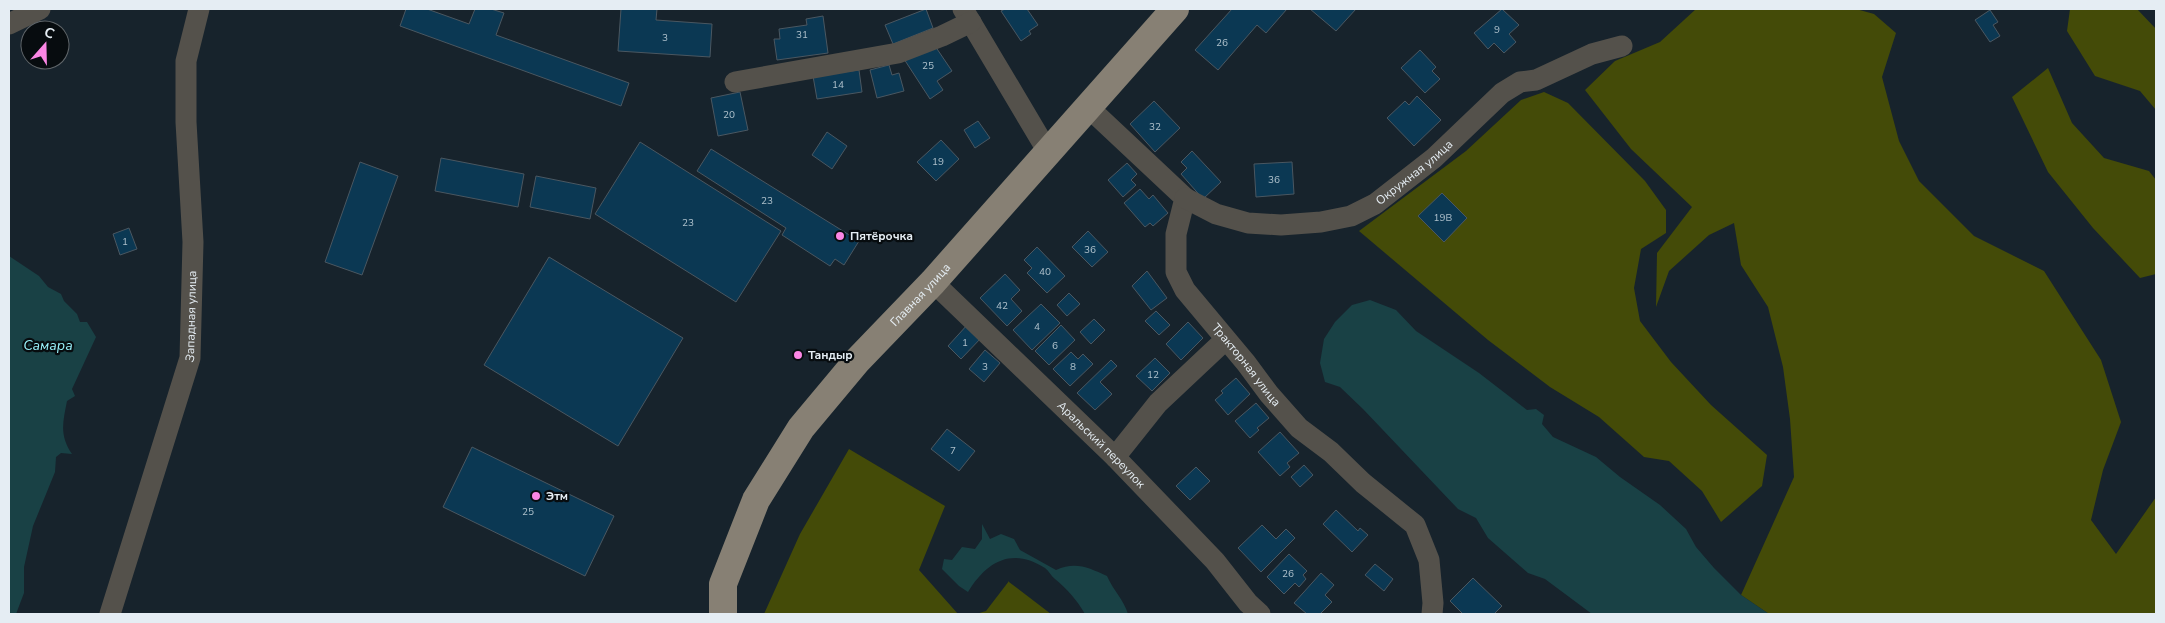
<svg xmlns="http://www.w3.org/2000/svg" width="2165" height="623" font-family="'Nunito Sans',sans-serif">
<rect width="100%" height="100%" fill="#17232c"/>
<g fill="#444b08">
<polygon points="1696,9 1856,9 1874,14 1896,33 1882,77 1899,141 1919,181 1974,236 2044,271 2101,360 2121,422 2103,470 2091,520 2116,554 2156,497 2156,614 1769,614 1741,595 1794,477 1790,419 1783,367 1768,307 1741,265 1734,223 1709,235 1669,271 1656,307 1657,253 1692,207 1631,149 1585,90 1615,61 1660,42"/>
<polygon points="2070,9 2137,9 2156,29 2156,110 2140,91 2095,76 2067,31"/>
<polygon points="2048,68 2072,123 2104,158 2149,171 2156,180 2156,274 2140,278 2093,228 2048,172 2012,97"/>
<polygon points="1544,92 1568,103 1645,181 1666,210 1666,233 1641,249 1634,288 1640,321 1671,362 1711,405 1767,455 1762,486 1721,522 1702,491 1669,461 1644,457 1599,417 1550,387 1488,340 1359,231 1466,151 1521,100"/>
<polygon points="849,449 945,506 919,570 958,614 764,614 800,534"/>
<polygon points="1009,581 1009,582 1051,614 976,614 986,611"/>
</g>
<g fill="#194145">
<path d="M 9,256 L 39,276 L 48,287 L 61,294 L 64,301 L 77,314 L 80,322 L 87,322 L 96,337 L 72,389 L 75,396 L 67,401 C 63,422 59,435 72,454 L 61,453 L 56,457 L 55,472 L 33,526 L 24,567 L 24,593 L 16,614 L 9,614 Z"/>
<polygon points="1370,300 1396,310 1416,331 1479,373 1527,410 1536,409 1544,415 1542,424 1553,437 1596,457 1620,477 1660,505 1686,529 1696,547 1714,568 1741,595 1769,614 1592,614 1545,579 1528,573 1488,538 1476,518 1458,509 1363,409 1340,387 1325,382 1320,363 1324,339 1335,322 1352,305"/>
<path d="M 982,524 L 990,539 L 1001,534 L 1014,539 L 1020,550 L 1056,570 C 1076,561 1089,568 1107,576 C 1113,590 1124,600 1128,614 L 1085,614 C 1077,600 1067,589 1055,579 C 1051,576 1049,571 1045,568 C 1012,547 987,561 968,592 L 959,586 L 942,569 L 944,559 L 952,560 L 962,547 L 975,549 L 982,539 Z"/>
</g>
<g fill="#0b3853" stroke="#4a5761">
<polygon points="406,9 427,9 469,24 475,9 491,9 504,13 496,35 629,83 621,106 400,26"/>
<polygon points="621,9 657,9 656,20 712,24 710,57 618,51"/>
<polygon points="926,9 933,28 893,44 885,25"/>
<polygon points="1005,9 1027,9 1038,25 1029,31 1031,34 1021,41 1001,11"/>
<polygon points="1232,9 1287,9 1266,33 1257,25 1218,70 1195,50"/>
<polygon points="1310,9 1356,9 1336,31"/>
<polygon points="1502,9 1519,25 1509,34 1516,42 1504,53 1494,43 1488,49 1474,33"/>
<polygon points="1990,10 1998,22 1993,25 2000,36 1990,42 1975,20"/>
<polygon points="823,16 828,53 777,60 774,39 780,39 779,29 807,25 806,19"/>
<polygon points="933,43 952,71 937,81 943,90 930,99 904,59"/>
<polygon points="1420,50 1436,67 1432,71 1440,79 1425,93 1401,68"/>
<polygon points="889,65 892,75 899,73 904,91 877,98 870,70"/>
<polygon points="859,70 862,92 817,99 813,76"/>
<polygon points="740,92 748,130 718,136 711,98"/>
<polygon points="1417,96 1441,120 1414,146 1387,118 1405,101 1409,105"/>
<polygon points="1154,101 1180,128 1155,152 1130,124"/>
<polygon points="978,121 990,138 975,148 964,130"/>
<polygon points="827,132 847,146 832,169 812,155"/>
<polygon points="941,140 959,159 936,181 917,162"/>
<polygon points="640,142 781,231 736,302 595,214"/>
<polygon points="711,149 859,241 844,265 835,259 830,266 782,235 786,228 697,171"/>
<polygon points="1192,151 1221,182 1203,199 1181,174 1187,168 1181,162"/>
<polygon points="441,158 524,174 518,207 435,191"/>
<polygon points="360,162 398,176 362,275 325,262"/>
<polygon points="1292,162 1294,194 1256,197 1254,164"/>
<polygon points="1127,163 1137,174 1131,180 1136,185 1123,197 1108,180"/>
<polygon points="536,176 596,188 590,219 530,207"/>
<polygon points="1140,189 1149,199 1153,195 1168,213 1153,226 1150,223 1145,227 1124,203"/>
<polygon points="1442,193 1467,218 1444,242 1418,216"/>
<polygon points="129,228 137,249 120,255 113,234"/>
<polygon points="1088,231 1108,252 1092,267 1072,247"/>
<polygon points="1037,247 1065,276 1047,293 1027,273 1032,268 1024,260"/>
<polygon points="549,257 683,338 618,446 484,365"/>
<polygon points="1147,271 1167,298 1151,310 1132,286"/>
<polygon points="1005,274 1020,290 1011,299 1022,311 1007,326 980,298"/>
<polygon points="1069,293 1080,304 1067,316 1057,305"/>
<polygon points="1041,304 1060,323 1032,350 1013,330"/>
<polygon points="1156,311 1170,325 1159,335 1145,321"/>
<polygon points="1094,319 1105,330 1091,344 1080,332"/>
<polygon points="1188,322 1203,338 1181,360 1166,344"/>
<polygon points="968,324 982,337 961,359 948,346"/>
<polygon points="1061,325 1075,340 1049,365 1035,351"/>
<polygon points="985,350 1000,363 984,382 969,369"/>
<polygon points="1071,352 1078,359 1083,354 1093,364 1070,386 1053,369"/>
<polygon points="1155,358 1170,373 1152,391 1136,376"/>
<polygon points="1111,360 1117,366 1100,382 1112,394 1095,410 1077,393"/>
<polygon points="1236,378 1250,394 1228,415 1215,400 1223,393 1221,391"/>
<polygon points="1256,403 1269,418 1257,428 1259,430 1250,438 1235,421"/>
<polygon points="947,429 975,451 959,471 931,449"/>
<polygon points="1280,432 1299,453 1287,463 1290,467 1280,476 1258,452"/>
<polygon points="472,447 614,516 585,576 443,507"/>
<polygon points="1304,465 1313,475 1300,487 1291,477"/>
<polygon points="1196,467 1210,481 1190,500 1176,486"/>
<polygon points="1336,510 1358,531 1360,528 1368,535 1352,552 1323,524"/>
<polygon points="1262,525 1276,539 1286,529 1295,538 1261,572 1238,548"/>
<polygon points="1289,554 1307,571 1303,575 1306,579 1299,587 1295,583 1284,594 1267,577"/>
<polygon points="1375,564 1393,579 1384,591 1365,575"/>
<polygon points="1321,573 1334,585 1325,595 1332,602 1320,614 1307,614 1294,603"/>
<polygon points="1473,578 1502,606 1494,614 1463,614 1450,601"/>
</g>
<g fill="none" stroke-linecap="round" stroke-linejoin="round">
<g stroke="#54514b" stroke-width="21">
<polyline points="963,9 1048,152"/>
<polyline points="9,24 40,9"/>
<polyline points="735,82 898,53 942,36 971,22"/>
<path id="s1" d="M 1088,107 L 1185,198 L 1176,234 L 1176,272 L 1185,290 L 1246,363 L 1269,394 L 1299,428 L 1331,452 L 1363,483 L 1415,525 L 1429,560 L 1433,603 L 1432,614"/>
<path id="s2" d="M 1185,198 L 1216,214 L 1248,223 L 1281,225 L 1321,222 L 1351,216 L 1375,204 L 1434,158 L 1502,93 L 1520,82 L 1536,80 L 1592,54 L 1622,46"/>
<path id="s3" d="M 933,282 L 1115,457 L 1215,561 L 1248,603 L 1260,614"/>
<polyline points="1115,457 1158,403 1225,340"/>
<path id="s4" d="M 110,614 L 190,358 L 193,242 L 186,122 L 186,61 L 199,9"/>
</g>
<path stroke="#878074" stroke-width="28" id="s5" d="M 723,614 L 723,584 L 756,500 L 801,428 L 857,361 L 933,282 L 1175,9"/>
</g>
<g fill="#fb86e4" stroke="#070c0f" stroke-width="2">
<circle cx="840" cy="236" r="5"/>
<circle cx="798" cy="355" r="5"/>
<circle cx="536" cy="496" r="5"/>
</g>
<g text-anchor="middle" stroke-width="4.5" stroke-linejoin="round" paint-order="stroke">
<g font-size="10" fill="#aec0cb">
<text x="1497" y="33">9</text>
<text x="802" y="38">31</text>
<text x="665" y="41">3</text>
<text x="1222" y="46">26</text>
<text x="928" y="69">25</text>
<text x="838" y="88">14</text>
<text x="729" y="118">20</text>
<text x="1155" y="130">32</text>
<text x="938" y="165">19</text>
<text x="1274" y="183">36</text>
<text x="767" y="204">23</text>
<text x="1443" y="221">19В</text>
<text x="688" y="226">23</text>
<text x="125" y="245">1</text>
<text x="1090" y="253">36</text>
<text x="1045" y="275">40</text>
<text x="1002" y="309">42</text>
<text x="1037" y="330">4</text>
<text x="965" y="346">1</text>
<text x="1055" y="349">6</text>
<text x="985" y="370">3</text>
<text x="1073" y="370">8</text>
<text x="1153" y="378">12</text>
<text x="953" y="454">7</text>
<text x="528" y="515">25</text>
<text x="1288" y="577">26</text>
</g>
<g font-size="12" fill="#e5edf3" stroke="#070c0f">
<text dy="4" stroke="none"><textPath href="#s2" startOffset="249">Окружная улица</textPath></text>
<text dy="4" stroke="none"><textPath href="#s5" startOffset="384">Главная улица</textPath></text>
<text dy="4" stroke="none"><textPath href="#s4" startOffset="310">Западная улица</textPath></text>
<text dy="4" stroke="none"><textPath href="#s1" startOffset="325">Тракторная улица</textPath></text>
<text dy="4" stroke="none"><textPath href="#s3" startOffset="234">Аральский переулок</textPath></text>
</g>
<g font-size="12" font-weight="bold" fill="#e5edf3" stroke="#070c0f" text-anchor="start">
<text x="850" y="240">Пятёрочка</text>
<text x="808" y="359">Тандыр</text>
<text x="546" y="500">Этм</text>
</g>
<g font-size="14" font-style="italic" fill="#99f1fa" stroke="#070c0f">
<text x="48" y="350">Самара</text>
</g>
</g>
<rect width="2165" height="623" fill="none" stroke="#e5edf3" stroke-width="20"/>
<g transform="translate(45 45) rotate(20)"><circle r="24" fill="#070c0f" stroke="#60666a"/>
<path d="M0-4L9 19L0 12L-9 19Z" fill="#fb86e4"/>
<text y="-8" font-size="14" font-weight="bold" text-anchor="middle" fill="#e5edf3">С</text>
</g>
</svg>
